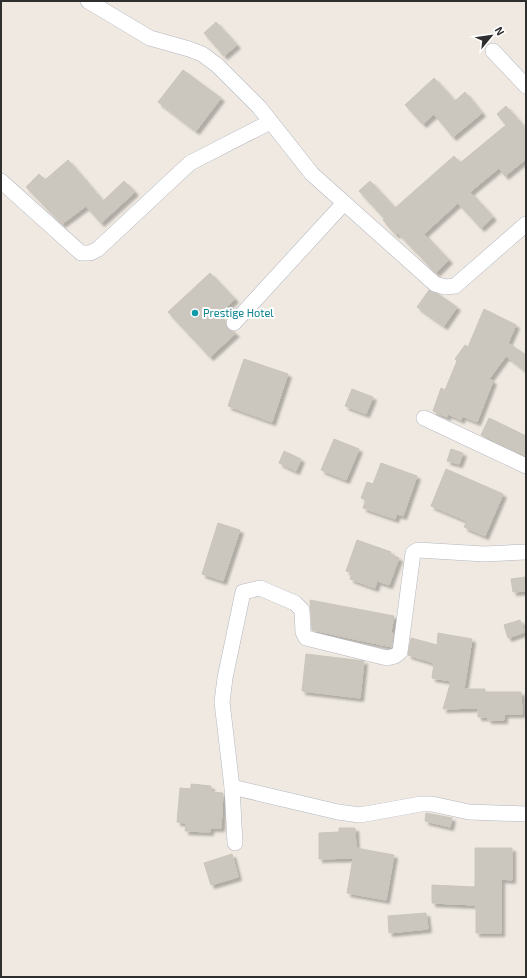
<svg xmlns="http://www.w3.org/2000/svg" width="527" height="978" font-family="'Exo 2',sans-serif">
<defs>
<filter id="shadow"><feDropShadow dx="3.5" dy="3.5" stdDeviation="1" flood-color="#0004"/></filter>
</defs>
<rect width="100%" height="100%" fill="#efe9e1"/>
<g fill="#cbc7bf" stroke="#cbc5ba" filter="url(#shadow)">
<polygon points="216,22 237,45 224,56 204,33"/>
<polygon points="183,70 221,98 196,131 158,102"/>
<polygon points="434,78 455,101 465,92 482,113 453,137 434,114 423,124 405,105"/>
<polygon points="506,106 526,129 526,159 505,176 499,168 470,192 493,217 481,228 458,203 424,234 449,260 436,273 398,233 396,235 383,220 385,219 359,191 370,181 395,208 454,156 460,163 506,125 497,114"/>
<polygon points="68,160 103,201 124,181 135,192 101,223 86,206 62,224 26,187 39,174 45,180"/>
<polygon points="210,273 235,299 219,315 225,321 228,329 236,333 210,357 168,312"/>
<polygon points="429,290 438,294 457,307 444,326 417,307"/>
<polygon points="484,309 516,325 508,343 526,355 526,371 506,356 489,379 493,381 477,422 462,416 461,420 448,414 447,417 433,411 441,388 445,390 457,361 455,359 465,345 468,347"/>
<polygon points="244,359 288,374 272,422 228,406"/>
<polygon points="352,389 373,397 366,414 345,406"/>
<polygon points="489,418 526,436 526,456 481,435"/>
<polygon points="334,439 359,449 346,480 321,470"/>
<polygon points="451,449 463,453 459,464 447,461"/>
<polygon points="284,451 301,459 296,471 279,463"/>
<polygon points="381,463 417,476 403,516 397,514 395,519 363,508 366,500 361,498 367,482 373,484"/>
<polygon points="446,469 503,494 485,536 464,527 467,521 431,506"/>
<polygon points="218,523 240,530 223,581 202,574"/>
<polygon points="357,540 391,552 390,554 399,558 389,585 377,581 375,588 350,579 352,573 346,571"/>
<polygon points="526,577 526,591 513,592 511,579"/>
<polygon points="310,600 394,616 391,632 393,633 392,647 312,630"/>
<polygon points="520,620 525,632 508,638 504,625"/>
<polygon points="438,633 472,639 464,689 485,689 485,692 521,692 522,714 504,714 504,720 488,720 488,717 478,717 478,708 443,709 451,681 432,678 434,663 408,655 411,638 437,645"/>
<polygon points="306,654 364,661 360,698 302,691"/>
<polygon points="191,784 211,786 211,792 223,793 221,828 210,828 210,832 185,831 186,823 177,822 180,788 191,789"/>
<polygon points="426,813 452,818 450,827 425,821"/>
<polygon points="339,828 355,828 356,848 394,855 386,900 347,893 353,858 319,859 319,833 339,832"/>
<polygon points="475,848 512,848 512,880 501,879 501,933 476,933 476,905 432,903 432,885 475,887"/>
<polygon points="232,854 238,877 211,885 204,863"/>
<polygon points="426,913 428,929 389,933 388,916"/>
</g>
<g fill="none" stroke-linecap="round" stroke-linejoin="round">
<g stroke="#b4b7c1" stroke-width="16">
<g id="street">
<polyline points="88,1 150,38 189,49 202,54 217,65 259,107 312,174 435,284 445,287 455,286 526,224"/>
<polyline points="493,51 526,86"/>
<polyline points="1,181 81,253 90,253 98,249 190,163 270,122"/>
<polyline points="234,323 344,203"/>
<polyline points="424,418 526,466"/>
<polyline points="232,787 338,812 360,815 421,804 432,804 469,812 526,814"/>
<polyline points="235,843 232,787 222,702 225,678 243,592 260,588 295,603 302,610 303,632 306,638 387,658 395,656 400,652 413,553 418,550 484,554 526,552"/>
</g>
</g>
<use href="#street" stroke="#fff" stroke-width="15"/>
</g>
<circle fill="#0f9aa8" stroke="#fff" stroke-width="1.5" cx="195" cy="313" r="4"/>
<g text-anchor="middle" stroke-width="4" stroke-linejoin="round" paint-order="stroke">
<g font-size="11" fill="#0d838f" stroke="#fff" text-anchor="start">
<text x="203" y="317">Prestige Hotel</text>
</g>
</g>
<rect width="527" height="978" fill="none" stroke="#2e2e2e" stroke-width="4"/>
<g transform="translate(491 36) rotate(61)" stroke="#ffffff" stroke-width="3" paint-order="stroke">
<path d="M0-3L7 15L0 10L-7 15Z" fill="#2e2e2e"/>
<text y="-6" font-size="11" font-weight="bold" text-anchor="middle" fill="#2e2e2e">N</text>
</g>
</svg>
